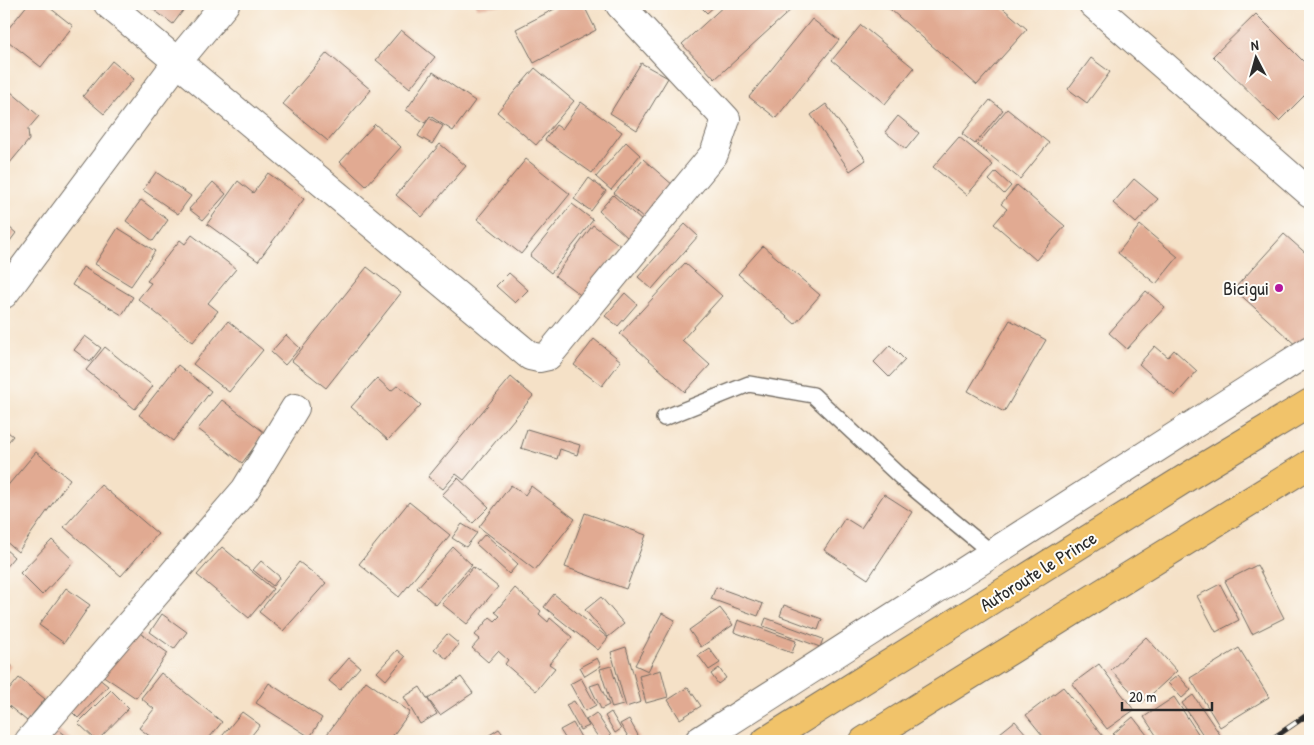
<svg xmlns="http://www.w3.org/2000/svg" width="1314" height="745" font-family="'Patrick Hand',sans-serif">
<rect width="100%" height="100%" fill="#fdfcf7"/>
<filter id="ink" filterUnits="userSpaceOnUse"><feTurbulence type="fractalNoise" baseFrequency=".02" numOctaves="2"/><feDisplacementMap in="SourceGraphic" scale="10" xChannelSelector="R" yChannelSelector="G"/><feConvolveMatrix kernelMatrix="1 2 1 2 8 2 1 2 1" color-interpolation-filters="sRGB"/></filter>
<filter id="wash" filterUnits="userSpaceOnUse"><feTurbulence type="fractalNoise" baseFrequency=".0096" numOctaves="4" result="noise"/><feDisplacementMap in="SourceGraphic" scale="20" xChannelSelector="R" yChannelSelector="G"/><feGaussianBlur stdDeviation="1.12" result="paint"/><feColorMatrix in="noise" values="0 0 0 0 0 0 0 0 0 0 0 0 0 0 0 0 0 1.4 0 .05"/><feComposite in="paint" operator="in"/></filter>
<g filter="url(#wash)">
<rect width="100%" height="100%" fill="#f5e1c7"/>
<g id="blocks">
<g fill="#e1aa92">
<polygon points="28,4 45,4 73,26 41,67 4,38 4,34"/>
<polygon points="146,4 188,4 173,24"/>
<polygon points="476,4 503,4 503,5 477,8"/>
<polygon points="564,4 583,4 596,30 534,63 516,29"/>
<polygon points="698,4 717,4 707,13"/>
<polygon points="726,4 792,4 794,7 715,79 682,44"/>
<polygon points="884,4 998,4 1027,29 977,85"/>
<polygon points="1256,14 1310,68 1310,90 1279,121 1213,56"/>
<polygon points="812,19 839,40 776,118 749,97"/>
<polygon points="861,25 914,68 885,104 832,60"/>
<polygon points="401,30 435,57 410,88 376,60"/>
<polygon points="327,53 371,90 328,141 283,104"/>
<polygon points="1091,58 1110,72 1087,103 1068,89"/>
<polygon points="112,61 134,79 104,114 83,96"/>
<polygon points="641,63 668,78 637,130 610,113"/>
<polygon points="535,68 574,101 536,145 497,112"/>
<polygon points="433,72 475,101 453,131 430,116 425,123 406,110"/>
<polygon points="4,86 39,116 28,129 29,140 4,170"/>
<polygon points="990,100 1003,110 975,144 962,134"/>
<polygon points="581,102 622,132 592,173 545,140 556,125 562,129"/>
<polygon points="826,104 866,160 850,171 811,115"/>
<polygon points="1007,109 1049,143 1020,179 977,145"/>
<polygon points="898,116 919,133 906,149 885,132"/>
<polygon points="429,118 443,126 432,144 418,136"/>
<polygon points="375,124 401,147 366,186 340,162"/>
<polygon points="959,137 993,165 967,195 933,167"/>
<polygon points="626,142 640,155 611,190 596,177"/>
<polygon points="440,144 466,166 422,217 396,195"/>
<polygon points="526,159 570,194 521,254 477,219"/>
<polygon points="643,159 674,186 645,220 614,193"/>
<polygon points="156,172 191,196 178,214 143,190"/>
<polygon points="996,172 1011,186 1004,194 989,180"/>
<polygon points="268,173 304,199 258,261 207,224 238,181 253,193"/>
<polygon points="589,178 606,191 591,211 574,199"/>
<polygon points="1134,179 1158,199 1136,223 1113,203"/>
<polygon points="213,182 226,194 203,220 189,209"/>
<polygon points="1017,185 1065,226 1036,260 994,224 1007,209 1001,204"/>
<polygon points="613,195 643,222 628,238 599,211"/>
<polygon points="141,200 168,220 153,241 126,221"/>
<polygon points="572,204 593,220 551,273 530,256"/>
<polygon points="4,223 16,233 4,249"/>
<polygon points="685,224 698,236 652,289 638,277"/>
<polygon points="593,225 621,246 583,297 555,276"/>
<polygon points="1140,225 1178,257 1156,284 1118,253"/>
<polygon points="118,228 155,251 131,286 95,264"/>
<polygon points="1284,234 1310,257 1310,338 1300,349 1234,289"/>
<polygon points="192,235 236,269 208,303 218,311 193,342 138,299 151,283 147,281 180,240 185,244"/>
<polygon points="763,246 820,295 795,324 738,274"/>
<polygon points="685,263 722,296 682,340 710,365 685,392 620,334"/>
<polygon points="83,267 133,297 122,315 72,285"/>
<polygon points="367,267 401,293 326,388 292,361"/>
<polygon points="509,273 528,290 515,303 496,286"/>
<polygon points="1146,291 1165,307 1127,349 1109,333"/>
<polygon points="625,293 637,304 618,326 605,316"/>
<polygon points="1010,320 1046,340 1004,412 968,391"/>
<polygon points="228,321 263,350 229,392 193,364"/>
<polygon points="286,335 300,348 285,365 271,352"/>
<polygon points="85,336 101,348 90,362 74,350"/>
<polygon points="594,339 621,361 602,386 574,365"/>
<polygon points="890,345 905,360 889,377 874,362"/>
<polygon points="1155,346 1168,357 1174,350 1197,371 1175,396 1139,364"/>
<polygon points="105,347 153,386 135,409 86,370"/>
<polygon points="178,365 211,391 173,441 139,415"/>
<polygon points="511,377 533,396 464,480 456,474 443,489 428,477"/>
<polygon points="377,378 391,391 398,385 421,405 388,440 351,407"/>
<polygon points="222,400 265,433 242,463 198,429"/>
<polygon points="4,429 13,436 4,447"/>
<polygon points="527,429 580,445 577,455 560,449 557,459 521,448"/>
<polygon points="36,452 70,479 18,552 4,540 4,490"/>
<polygon points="458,478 489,507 473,523 442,495"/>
<polygon points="101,485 158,534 121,576 64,527"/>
<polygon points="511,485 525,495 531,486 575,519 535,570 479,527"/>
<polygon points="884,494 912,512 868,579 824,550 845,518 861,528"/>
<polygon points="409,502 450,535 399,597 359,564"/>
<polygon points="585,513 646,535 626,589 565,567"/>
<polygon points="462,524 477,533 466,547 452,538"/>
<polygon points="485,534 518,564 509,574 476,544"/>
<polygon points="52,540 74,561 42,595 20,573"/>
<polygon points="222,547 273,589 249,618 197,575"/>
<polygon points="453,547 472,565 436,605 417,588"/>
<polygon points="4,548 14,557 4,569"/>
<polygon points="261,561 280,577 273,586 253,570"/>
<polygon points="299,562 326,583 283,631 259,612"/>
<polygon points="1257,565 1284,618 1252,634 1225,581"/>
<polygon points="473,567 498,587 467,624 442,604"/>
<polygon points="1220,584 1239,620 1216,632 1197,596"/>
<polygon points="716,587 763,604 758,616 711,599"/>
<polygon points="66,588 90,605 64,643 39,625"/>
<polygon points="515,588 541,611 539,614 548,622 550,618 572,637 549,664 555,668 536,691 505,664 508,660 498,651 488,662 472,648 480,639 475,635 490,617 495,621 500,616 495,612"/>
<polygon points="554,594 608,638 598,650 544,607"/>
<polygon points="601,597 624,624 608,637 585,610"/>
<polygon points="784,605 822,619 818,630 780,616"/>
<polygon points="720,608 733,625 701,647 689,630"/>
<polygon points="662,613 675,620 648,671 635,665"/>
<polygon points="162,614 187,632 174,649 150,632"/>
<polygon points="766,618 823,639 820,647 763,626"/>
<polygon points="738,620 796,641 792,653 734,632"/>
<polygon points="134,629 168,653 136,698 102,675"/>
<polygon points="447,634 459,644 447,659 434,649"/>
<polygon points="1146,637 1177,671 1142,703 1111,670"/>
<polygon points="626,647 641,702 626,707 611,652"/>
<polygon points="709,648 720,663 709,670 698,655"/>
<polygon points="1239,648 1269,697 1220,727 1190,678"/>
<polygon points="397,650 405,657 386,680 377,672"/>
<polygon points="349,658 360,667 340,690 329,681"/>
<polygon points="597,658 601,666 585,676 580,667"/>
<polygon points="4,660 12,666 4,676"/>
<polygon points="1099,664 1134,710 1107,729 1072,684"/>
<polygon points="611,666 623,705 612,708 600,669"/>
<polygon points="719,668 726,678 718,684 711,674"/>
<polygon points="661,670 668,697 646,703 639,676"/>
<polygon points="161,673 222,722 210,737 215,741 156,741 139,728 154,709 141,698"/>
<polygon points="1178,675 1191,690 1182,698 1168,683"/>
<polygon points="461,677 473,693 440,715 428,699"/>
<polygon points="19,678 45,699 27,721 4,702 4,696"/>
<polygon points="98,678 108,686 78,718 69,709"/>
<polygon points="581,678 596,705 585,711 570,684"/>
<polygon points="366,681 410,712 389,741 322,741"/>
<polygon points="269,683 322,718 310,737 256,703"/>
<polygon points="599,683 609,705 601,709 590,686"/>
<polygon points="420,687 437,714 420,724 404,697"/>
<polygon points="688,687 701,706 680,719 668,700"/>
<polygon points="1063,687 1107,741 1047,741 1026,715"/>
<polygon points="111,690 129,708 97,741 78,723"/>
<polygon points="1193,695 1223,739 1219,741 1207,741 1182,703"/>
<polygon points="1174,697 1203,741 1160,741 1144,717"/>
<polygon points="574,701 589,726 580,730 566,705"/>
<polygon points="242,712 260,725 247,741 218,741"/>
<polygon points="611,712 621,729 615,733 605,716"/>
<polygon points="596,713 612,737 606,741 601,741 586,720"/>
<polygon points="1133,717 1147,735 1140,741 1120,741 1113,734"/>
<polygon points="629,719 639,737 631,741 620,724"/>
<polygon points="1015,721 1032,741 990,741"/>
<polygon points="573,723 583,741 567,741 560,730"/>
<polygon points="55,727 73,741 43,741"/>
<polygon points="499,729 508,741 480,741"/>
</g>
</g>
</g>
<g filter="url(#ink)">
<use href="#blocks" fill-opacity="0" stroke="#726b62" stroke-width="1"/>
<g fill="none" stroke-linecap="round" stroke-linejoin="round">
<g stroke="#726b62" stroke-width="18">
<polyline id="service" points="664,418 749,384 813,395 906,482 992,553"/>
</g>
<g stroke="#726b62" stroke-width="30">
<g id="minor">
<polyline points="108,4 530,356 539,358 548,356 714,154 726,119 620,5"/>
<polyline points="1093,4 1310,193"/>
<polyline points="4,294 178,61 225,4"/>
<polyline points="29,741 245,490 295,408"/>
<polyline points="699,741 1310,350"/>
</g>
</g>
<g stroke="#726b62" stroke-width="30">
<g id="primary">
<polyline points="766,741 1197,471 1310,403"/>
<polyline points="864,741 1310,464"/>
</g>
</g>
<use href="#service" stroke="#fff" stroke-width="15"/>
<use href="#minor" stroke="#fff" stroke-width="28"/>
<use href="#primary" stroke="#f1c36a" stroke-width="28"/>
<g stroke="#2b2b2b" stroke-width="5.5">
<polyline id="rail" points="1269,741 1310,713"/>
</g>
<use href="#rail" stroke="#fdfcf7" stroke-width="4" stroke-dasharray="11" stroke-linecap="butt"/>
</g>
</g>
<circle fill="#b5179e" stroke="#fdfcf7" stroke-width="2" cx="1279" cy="288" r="5"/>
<g text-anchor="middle" stroke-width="4" stroke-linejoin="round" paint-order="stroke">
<g font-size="19" fill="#2b2b2b" stroke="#fdfcf7" text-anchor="end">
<text x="1269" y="295">Bicigui</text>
</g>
<g font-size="19" fill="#2b2b2b" stroke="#fdfcf7">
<text transform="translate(1038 571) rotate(-32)" y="7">Autoroute le Prince</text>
</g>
</g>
<rect width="1314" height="745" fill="none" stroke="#fdfcf7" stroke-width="20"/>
<g transform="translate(1256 58) rotate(354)" stroke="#fdfcf7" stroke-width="4" paint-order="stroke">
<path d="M0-4L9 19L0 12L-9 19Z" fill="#2b2b2b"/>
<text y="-8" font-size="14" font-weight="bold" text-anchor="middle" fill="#2b2b2b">N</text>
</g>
<path d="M1122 702v8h90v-8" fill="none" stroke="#2b2b2b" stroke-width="2.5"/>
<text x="1129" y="702" font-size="15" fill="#2b2b2b" stroke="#fdfcf7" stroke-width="4" paint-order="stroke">20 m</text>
</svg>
